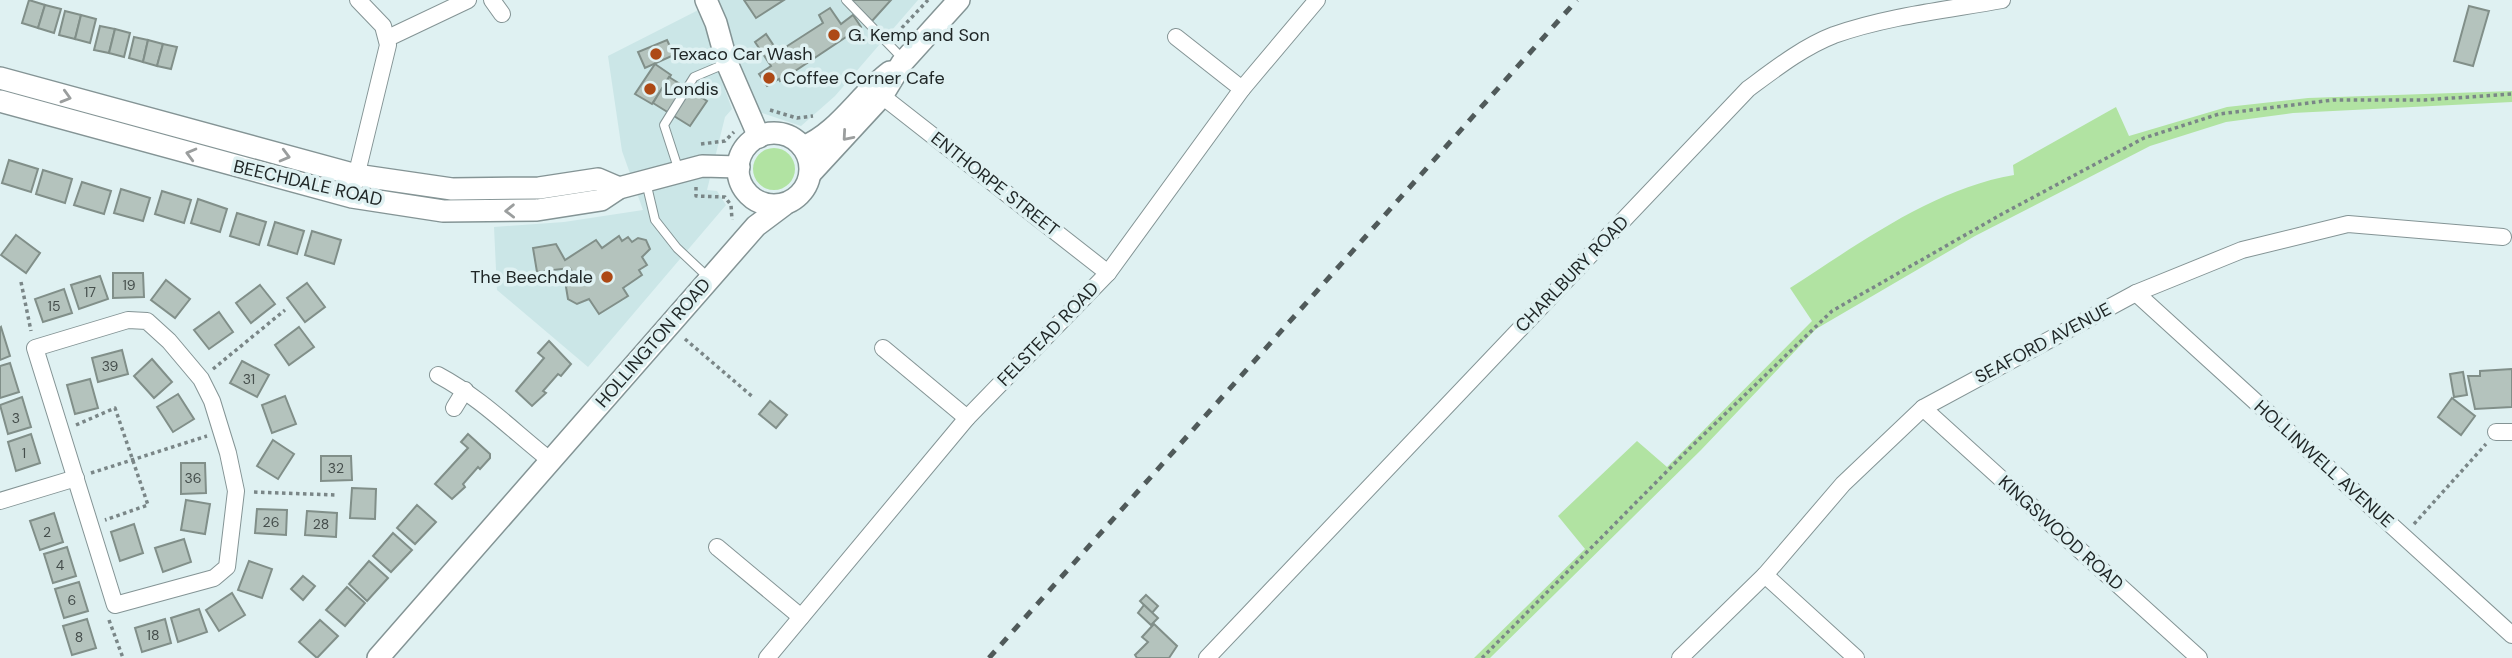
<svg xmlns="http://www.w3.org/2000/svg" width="2512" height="658" font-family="'DM Sans',sans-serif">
<rect width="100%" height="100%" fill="#dff1f2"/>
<polygon fill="#cbe6e7" points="718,0 918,0 835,96 801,126 759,112 743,78 725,90 732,109 725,117 707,190 717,191 726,205 588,367 497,290 494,227 564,222 643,210 622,151 608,56"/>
<g fill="#b1e3a2">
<path d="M 2512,91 L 2512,102 L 2293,113 L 2226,122 L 2150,146 L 1975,236 L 1816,329 L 1701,450 L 1490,658 L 1474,658 L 1585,549 L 1558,516 L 1637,441 L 1667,467 L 1812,321 L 1790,288 C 1859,244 1932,189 2014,175 L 2013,165 L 2116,107 L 2129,136 L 2227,107 L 2308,98 Z"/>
<circle cx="774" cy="169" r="21"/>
</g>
<g fill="#b4c3bd" stroke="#818f89" stroke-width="2">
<polygon points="29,0 45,5 38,28 22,23"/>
<polygon points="744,0 784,0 756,18"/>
<polygon points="850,0 891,0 872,21"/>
<polygon points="45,5 61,9 54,33 38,28"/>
<polygon points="2469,6 2489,11 2473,66 2454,61"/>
<polygon points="830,8 841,24 853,15 861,27 780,81 779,79 767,86 759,74 771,66 755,42 766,34 778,52 823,23 819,15"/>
<polygon points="65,11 81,15 75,39 59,35"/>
<polygon points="81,15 96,19 90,43 75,39"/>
<polygon points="100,26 115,29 109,53 94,50"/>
<polygon points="115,29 130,33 124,57 109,53"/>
<polygon points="134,37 148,40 143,62 129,58"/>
<polygon points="148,40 163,44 157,66 143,62"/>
<polygon points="667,40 674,55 645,68 638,52"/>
<polygon points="163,44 177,47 171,69 157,66"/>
<polygon points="655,64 671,75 652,104 635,94"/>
<polygon points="669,77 707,101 690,126 653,103"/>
<polygon points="9,160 38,169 31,192 2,183"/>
<polygon points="43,170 72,179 65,203 36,194"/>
<polygon points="82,182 111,191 104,214 74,205"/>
<polygon points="121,189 150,198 143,221 114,213"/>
<polygon points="162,191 191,200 184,223 155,214"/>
<polygon points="198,199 227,209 220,232 191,223"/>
<polygon points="237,213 266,222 259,245 230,236"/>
<polygon points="275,222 304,231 297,254 268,245"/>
<polygon points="312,231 341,240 334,264 305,255"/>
<polygon points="16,235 40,253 26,273 1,255"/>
<polygon points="619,236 622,241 628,237 632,242 638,238 646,240 650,249 642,257 647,265 639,270 642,275 623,288 628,296 599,314 589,299 577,304 568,299 566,287 576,278 570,268 537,272 533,248 556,244 565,260 596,240 602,248"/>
<polygon points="113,273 143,273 144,297 113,298"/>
<polygon points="100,276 108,299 79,309 71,285"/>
<polygon points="166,280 190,299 175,318 151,300"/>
<polygon points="307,283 325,307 305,322 287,298"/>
<polygon points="260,285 275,304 251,323 236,303"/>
<polygon points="64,289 72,313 43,322 35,299"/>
<polygon points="219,312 233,332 209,349 194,330"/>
<polygon points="1,327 10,356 0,360 0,328"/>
<polygon points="299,327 314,347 289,365 275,345"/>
<polygon points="549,341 571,364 561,376 558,374 543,391 546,393 532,406 516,391 544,358 538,353"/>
<polygon points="122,350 128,374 98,382 92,358"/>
<polygon points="152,359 172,382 154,398 134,376"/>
<polygon points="242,361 269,375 257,397 230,383"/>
<polygon points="10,363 19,392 0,398 0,366"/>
<polygon points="2512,369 2512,407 2475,409 2468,376 2480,376 2480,371"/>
<polygon points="2463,372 2467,395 2454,397 2450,374"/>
<polygon points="90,379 98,408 75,414 67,385"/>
<polygon points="178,394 194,419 173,432 157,407"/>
<polygon points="285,396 296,424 272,433 262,405"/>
<polygon points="22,397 31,427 8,434 0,405"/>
<polygon points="2452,398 2475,416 2461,435 2438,417"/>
<polygon points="770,401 787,415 776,428 759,414"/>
<polygon points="31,434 40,463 16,471 8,442"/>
<polygon points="468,434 490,454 490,458 480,469 478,467 463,484 465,487 452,499 435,484 468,448 461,442"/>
<polygon points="273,440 294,454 278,479 257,466"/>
<polygon points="321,456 351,456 352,480 321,481"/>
<polygon points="181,463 205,463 206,493 181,494"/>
<polygon points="352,488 376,489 375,519 350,518"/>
<polygon points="186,500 210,504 205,534 181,530"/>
<polygon points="417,505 436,522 415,544 397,528"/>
<polygon points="257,509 287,510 286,535 255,533"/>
<polygon points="307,511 337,513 336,537 305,535"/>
<polygon points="54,513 63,542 40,550 30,521"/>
<polygon points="134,524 143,553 120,561 111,532"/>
<polygon points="393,533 412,550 391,572 373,556"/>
<polygon points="184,539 191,562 163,572 155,548"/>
<polygon points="67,547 76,576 53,583 44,554"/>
<polygon points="249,561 272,569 262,598 238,590"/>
<polygon points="369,561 388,578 367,601 349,584"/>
<polygon points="303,576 315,586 303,600 291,589"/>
<polygon points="79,582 88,611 64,618 55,589"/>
<polygon points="347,587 365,603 345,626 326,610"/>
<polygon points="232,593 245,615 219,631 206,610"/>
<polygon points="1146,595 1158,606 1152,613 1140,601"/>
<polygon points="1144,605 1158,618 1151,625 1138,613"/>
<polygon points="199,609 207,632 178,642 171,618"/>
<polygon points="87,619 96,648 72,655 63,626"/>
<polygon points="165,619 171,643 142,652 135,628"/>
<polygon points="320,620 338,636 317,658 299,642"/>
<polygon points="1154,624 1177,646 1169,658 1137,658 1135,655 1148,642 1142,637"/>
</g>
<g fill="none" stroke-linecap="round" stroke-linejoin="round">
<g stroke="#849495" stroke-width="10">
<g id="service">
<polyline points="846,0 902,58"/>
<polyline points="679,171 664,125 694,77 727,63"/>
<polyline points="646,182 655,220 677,248 710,279"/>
</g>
</g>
<g stroke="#849495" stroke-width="18">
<g id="minor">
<polyline points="492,0 502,14"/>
<polyline points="1176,37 1242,89"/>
<polyline points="388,38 468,0"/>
<polyline points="882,96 1108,273"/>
<polyline points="354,185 388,45 383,26 358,0"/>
<polyline points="2136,293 2512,635"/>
<polygon points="128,320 147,321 169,341 201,379 212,401 228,453 236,491 227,567 214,578 115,605 35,348"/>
<polyline points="883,348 967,418"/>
<path d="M 438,375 C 481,398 513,431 551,461"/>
<polyline points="454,408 465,390"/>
<polyline points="1923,408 2199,658"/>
<polyline points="2496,432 2512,432"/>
<polyline points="0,501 76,478"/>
<polyline points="717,547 801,617"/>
<polyline points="1765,575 1856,658"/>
<polyline points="767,658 967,418 1108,273 1242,89 1317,0"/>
<path d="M 1207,658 L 1748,89 C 1775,69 1803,47 1834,35 C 1888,16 1946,10 2002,0"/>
<polyline points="1680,658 1765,575 1843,484 1923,408 2136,293 2242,250 2348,224 2503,237"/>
</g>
</g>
<g stroke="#849495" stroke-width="24">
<g id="tertiary">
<polyline points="706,0 716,23 727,63 759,137"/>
<polyline points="0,78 356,175 452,189 539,188 598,179 619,188"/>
<polyline points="0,101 352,197 443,211 537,210 601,200 619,188 702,166 739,167"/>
<circle cx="774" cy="169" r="36"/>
<path d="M 803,147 C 838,133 859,95 890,72"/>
<polyline points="810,174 882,96 902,63 959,0"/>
<polyline points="378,658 756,226 784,205"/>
</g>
</g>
<g stroke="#7a8687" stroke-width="3.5" stroke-dasharray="3.5 3.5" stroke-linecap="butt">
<polyline points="897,33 928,0"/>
<polyline points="770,110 797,118 813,116"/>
<polyline points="701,144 725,141 734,132"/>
<polyline points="696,187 696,196 725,197 731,205 732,220"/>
<polyline points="21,282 31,331"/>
<polyline points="685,339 754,398"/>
<polyline points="213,369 285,310"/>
<polyline points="76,425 115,408 148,505 105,520"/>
<polyline points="91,473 207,436"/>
<polyline points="254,492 335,495"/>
<polyline points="2414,524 2486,444"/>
<polyline points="109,620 123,658"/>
<polyline points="1482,658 1693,445 1832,311 2002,214 2144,138 2219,114 2333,100 2424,100 2512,94"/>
</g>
<use href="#service" stroke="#fff" stroke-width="8"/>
<use href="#minor" stroke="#fff" stroke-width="16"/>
<use href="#tertiary" stroke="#fff" stroke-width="21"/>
<polyline stroke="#505a5a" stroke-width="5" stroke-dasharray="9 9" stroke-linecap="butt" points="989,658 1577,0"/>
</g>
<defs><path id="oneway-chevron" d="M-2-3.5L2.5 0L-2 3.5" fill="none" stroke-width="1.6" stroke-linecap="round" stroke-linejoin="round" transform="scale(1.75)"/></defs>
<g stroke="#9b9e9e">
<use href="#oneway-chevron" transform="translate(66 97) rotate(16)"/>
<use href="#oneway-chevron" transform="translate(847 136) rotate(131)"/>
<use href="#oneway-chevron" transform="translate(191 154) rotate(-165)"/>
<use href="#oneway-chevron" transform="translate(285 156) rotate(15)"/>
<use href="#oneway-chevron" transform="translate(510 211) rotate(179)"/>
</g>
<g fill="#ad4915" stroke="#dff1f2" stroke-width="2.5">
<circle cx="834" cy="35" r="7"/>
<circle cx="656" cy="54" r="7"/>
<circle cx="769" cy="78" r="7"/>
<circle cx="650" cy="89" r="7"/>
<circle cx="607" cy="277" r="7"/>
</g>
<g text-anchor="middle" stroke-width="7" stroke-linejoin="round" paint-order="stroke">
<g font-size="14" fill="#454e4c">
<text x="129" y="290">19</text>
<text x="90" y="297">17</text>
<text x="54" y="311">15</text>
<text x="110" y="371">39</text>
<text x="249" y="384">31</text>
<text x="16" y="423">3</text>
<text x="24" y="458">1</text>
<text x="336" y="473">32</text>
<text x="193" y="483">36</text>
<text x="271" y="527">26</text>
<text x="321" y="529">28</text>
<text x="47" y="537">2</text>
<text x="60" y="570">4</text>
<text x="72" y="605">6</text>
<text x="153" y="640">18</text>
<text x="79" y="642">8</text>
</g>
<g font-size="18" fill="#202727" stroke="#dff1f2" text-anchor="start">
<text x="848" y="41">G. Kemp and Son</text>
<text x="670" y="60">Texaco Car Wash</text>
<text x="783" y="84">Coffee Corner Cafe</text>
<text x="664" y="95">Londis</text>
<text x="593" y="283" text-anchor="end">The Beechdale</text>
</g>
<g font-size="18" fill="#202727" stroke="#dff1f2">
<text transform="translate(308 183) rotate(13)" y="6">BEECHDALE ROAD</text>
<text transform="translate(995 184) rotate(38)" y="6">ENTHORPE STREET</text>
<text transform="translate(1572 274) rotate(-46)" y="6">CHARLBURY ROAD</text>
<text transform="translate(1048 334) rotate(-46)" y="6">FELSTEAD ROAD</text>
<text transform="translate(653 343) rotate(-49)" y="6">HOLLINGTON ROAD</text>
<text transform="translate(2043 343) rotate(-28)" y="6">SEAFORD AVENUE</text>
<text transform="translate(2324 464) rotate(42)" y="6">HOLLINWELL AVENUE</text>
<text transform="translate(2061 533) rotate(42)" y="6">KINGSWOOD ROAD</text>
</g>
</g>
</svg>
